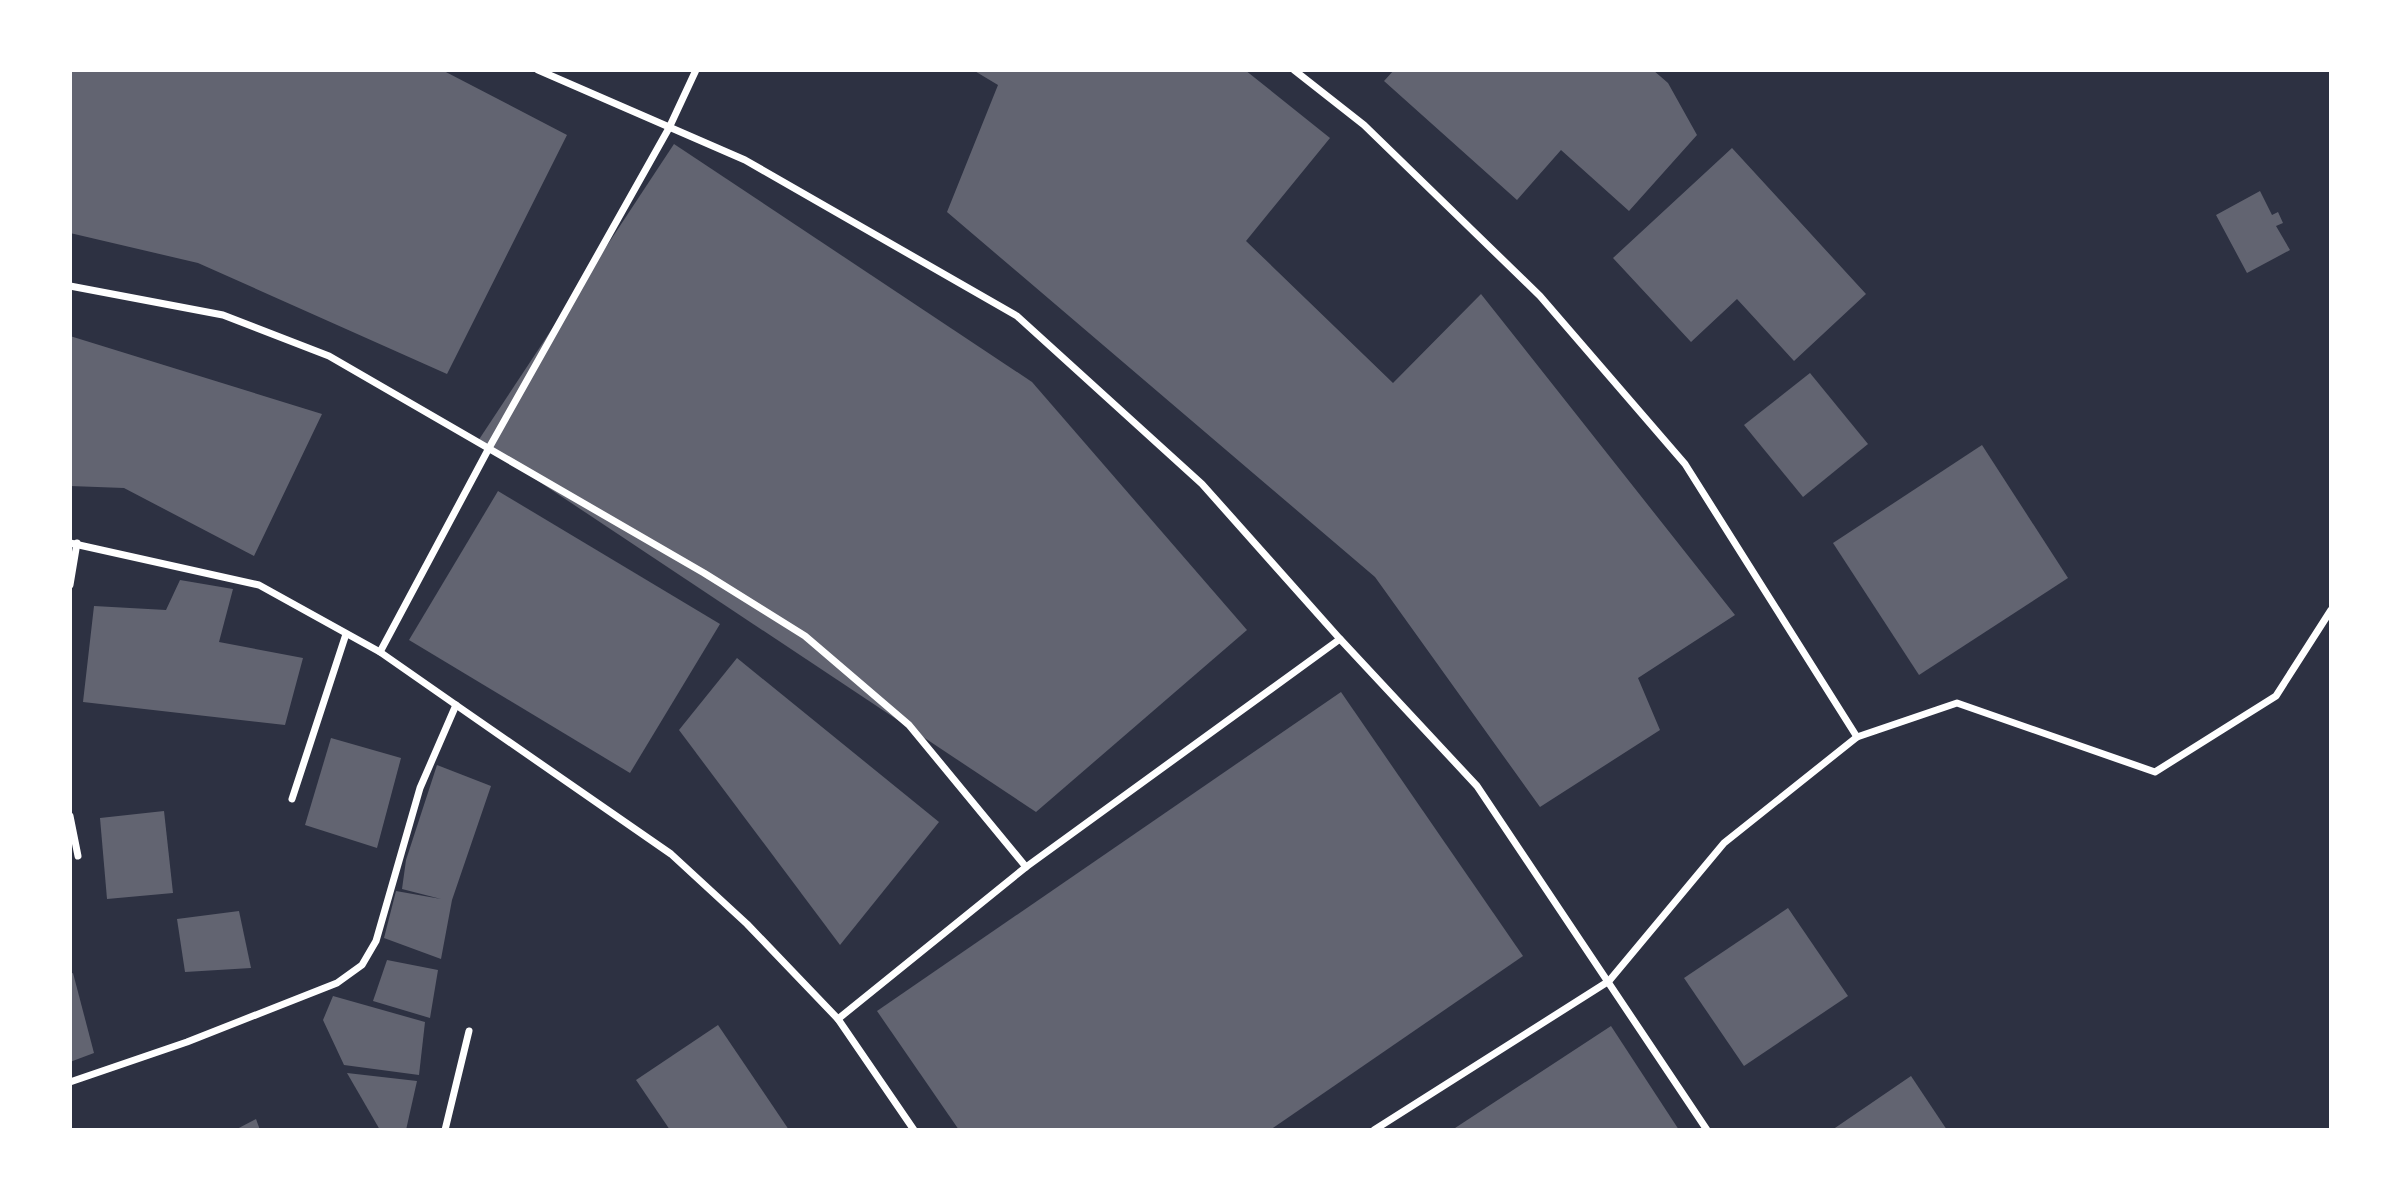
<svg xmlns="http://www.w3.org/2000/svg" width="2401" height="1200" font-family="Merriweather,serif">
<rect width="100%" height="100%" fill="#2d3142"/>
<g fill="#626471">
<polygon points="70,70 442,70 567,135 447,374 198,263 70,233"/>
<polygon points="973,70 1245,70 1330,138 1246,241 1393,383 1481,294 1735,615 1638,678 1660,730 1540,807 1375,577 947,212 998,85"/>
<polygon points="1394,70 1653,70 1668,83 1697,135 1629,211 1561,150 1517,200 1384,81"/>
<polygon points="674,144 1032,382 1247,630 1036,812 478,441"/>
<polygon points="1732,148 1866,294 1794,361 1737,299 1691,342 1613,258"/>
<polygon points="2260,191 2272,215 2278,212 2283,223 2276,226 2290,250 2247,273 2216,215"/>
<polygon points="70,336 322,414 254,556 124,488 70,486"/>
<polygon points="1810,373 1868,444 1803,497 1744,425"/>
<polygon points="1982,445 2068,578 1919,675 1833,543"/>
<polygon points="498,491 720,624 630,773 409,640"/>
<polygon points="180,580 233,589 219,642 303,658 285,725 83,702 94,606 166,610"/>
<polygon points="737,658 939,822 840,945 679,730"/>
<polygon points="1341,692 1523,956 1270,1130 959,1130 877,1011"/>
<polygon points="331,738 401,758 377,848 305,825"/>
<polygon points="437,765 491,786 452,900 441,959 384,938 396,891 441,899 402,889 406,860"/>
<polygon points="164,811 173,893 107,899 100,818"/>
<polygon points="1788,908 1848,996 1744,1066 1684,978"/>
<polygon points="239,911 251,968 185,972 177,919"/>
<polygon points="387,960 438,970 430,1018 373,1001"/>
<polygon points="73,973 94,1053 70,1062 70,974"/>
<polygon points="333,996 425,1022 419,1075 344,1065 323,1020"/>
<polygon points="718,1025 789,1130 670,1130 636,1080"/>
<polygon points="1611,1026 1679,1130 1452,1130"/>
<polygon points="347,1073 417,1081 406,1130 380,1130"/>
<polygon points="1911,1076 1947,1130 1832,1130"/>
<polygon points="256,1119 260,1130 235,1130"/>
</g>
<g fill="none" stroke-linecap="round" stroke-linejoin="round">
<g stroke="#fff" stroke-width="7">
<polyline points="538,70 745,160 1017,316 1202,484 1340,639 1477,786 1707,1130"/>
<polyline points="1294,70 1364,125 1540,296 1685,464 1857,737"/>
<polyline points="70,286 223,315 329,356 704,573 805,636 909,725 1026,867"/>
<polyline points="70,543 259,585 380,652 456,705 671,854 747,924 838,1019 914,1130"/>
<polyline points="70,585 77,543"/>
<polyline points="380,652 489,448 669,128 696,70"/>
<polyline points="292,799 346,634"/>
<polyline points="70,816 78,856"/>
<polyline points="838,1019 1026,867 1340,639"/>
<polyline points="70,1082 187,1042 337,983 362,965 376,941 420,788 456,705"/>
<polyline points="445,1130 469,1031"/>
<polyline points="1374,1130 1609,981 1724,843 1857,737 1957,703 2155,772 2276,696 2331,610"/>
</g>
</g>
<rect width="2401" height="1200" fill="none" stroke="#ffffff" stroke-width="144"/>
</svg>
